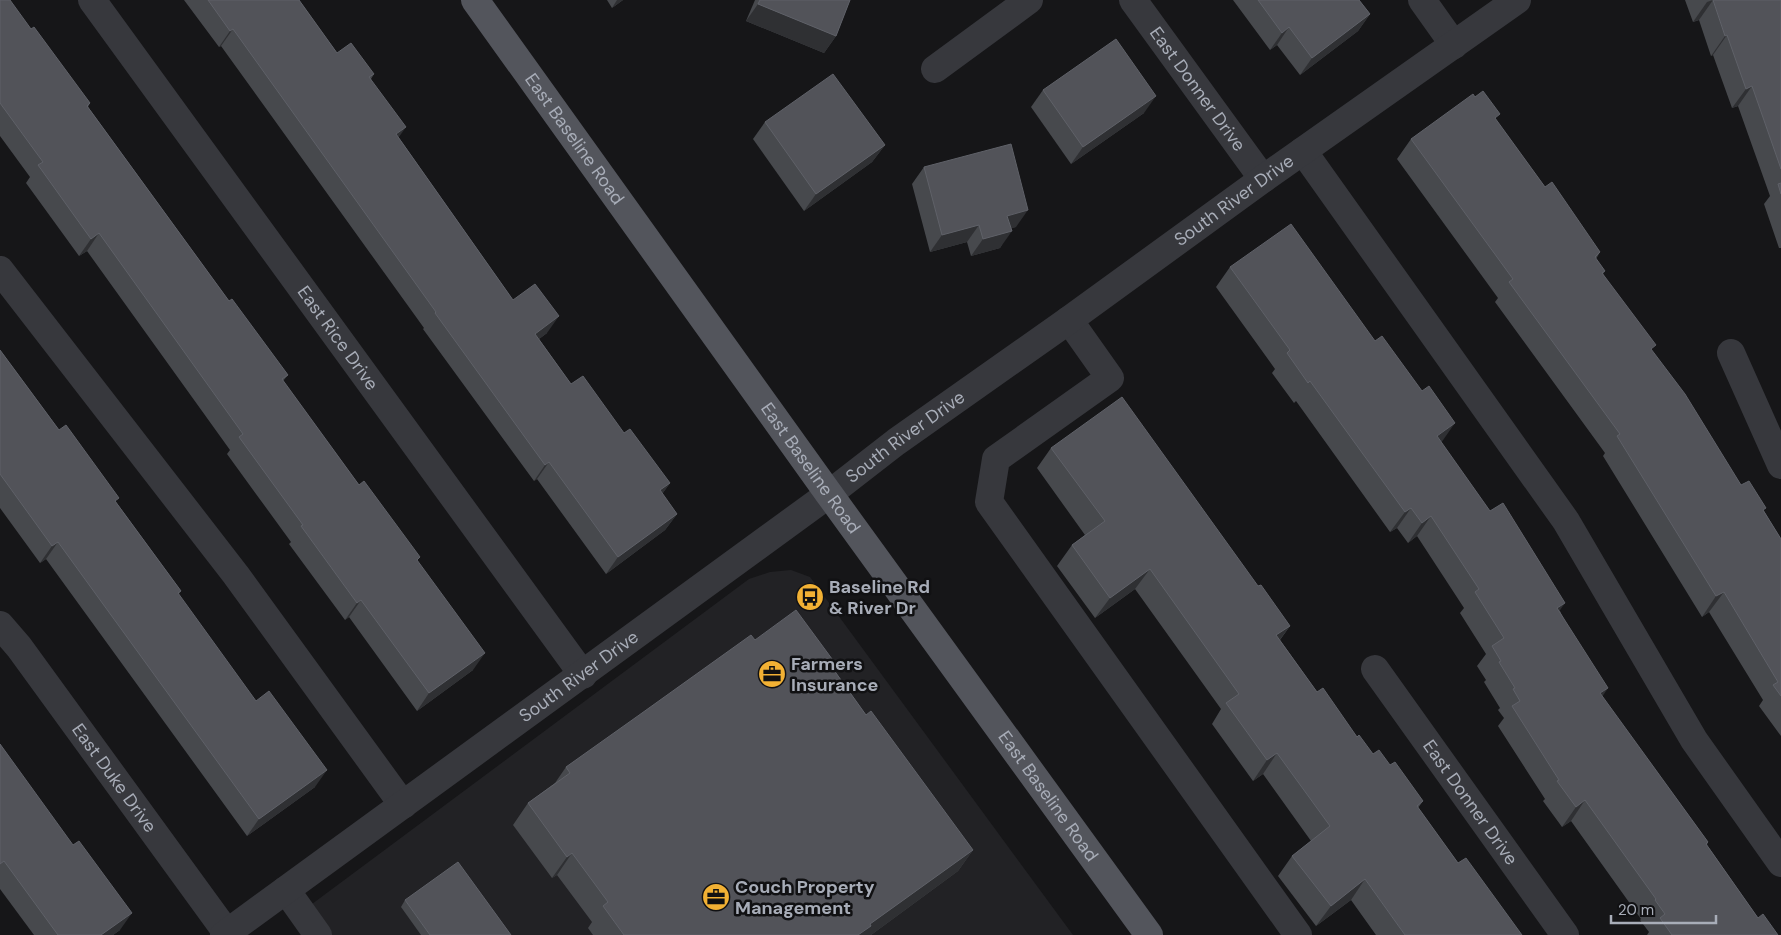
<svg xmlns="http://www.w3.org/2000/svg" width="1781" height="935" font-family="'DM Sans',sans-serif">
<rect width="100%" height="100%" fill="#161618"/>
<polygon fill="#222225" points="791,570 810,577 1073,935 329,935 308,907 749,579 770,572"/>
<g fill="none" stroke-linecap="round" stroke-linejoin="round">
<g stroke="#37383d" stroke-width="28">
<path id="s1" d="M 92,0 L 583,675"/>
<path id="s2" d="M 1133,0 L 1263,179"/>
<polyline points="1422,0 1454,45"/>
<polyline points="935,69 1029,0"/>
<polyline points="1303,151 1566,521 1694,740 1781,863"/>
<polyline points="0,270 236,575 403,805"/>
<polyline points="1069,320 1110,378 996,459 989,502 1298,935"/>
<polyline points="1731,353 1781,465"/>
<path id="s3" d="M 0,625 L 19,647 L 227,933"/>
<path id="s4" d="M 1375,669 L 1565,935"/>
<polyline points="286,890 318,935"/>
<path id="s5" d="M 224,935 L 829,494 L 896,442 L 1069,320 L 1263,179 L 1517,0"/>
</g>
<path stroke="#53555c" stroke-width="28" id="s6" d="M 475,0 L 829,494 L 1149,935"/>
</g>
<g fill="#47494d">
<polygon points="0,0 31,29 90,103 88,107 229,301 288,375 283,381 359,485 417,561 473,670 417,711 349,617 345,620 289,544 291,542 227,454 230,450 87,251 79,256 26,183 30,177 0,136"/>
<polygon points="184,0 299,0 337,53 374,74 371,79 399,138 513,300 547,333 539,339 571,384 624,433 670,483 662,494 677,514 665,530 606,574 537,479 534,481 423,329 424,328 221,46 219,47"/>
<polygon points="607,0 623,0 612,8"/>
<polygon points="755,0 850,0 836,36 824,53 746,21"/>
<polygon points="1233,0 1359,0 1370,14 1358,31 1300,75 1277,45 1270,50"/>
<polygon points="1685,0 1781,0 1781,248 1779,248 1764,204 1770,196 1738,106 1732,108 1713,55 1711,56 1699,20 1693,22"/>
<polygon points="1043,90 1144,113 1071,164 1031,107"/>
<polygon points="1475,97 1496,120 1545,187 1600,252 1596,259 1605,271 1603,274 1652,351 1741,485 1764,511 1781,539 1781,736 1759,706 1763,700 1709,612 1702,617 1603,456 1605,453 1495,302 1498,298 1397,159 1411,139"/>
<polygon points="765,122 885,145 872,162 804,211 753,139"/>
<polygon points="924,167 1016,227 1011,228 1000,248 971,256 967,242 930,252 912,184"/>
<polygon points="1230,267 1441,442 1560,611 1602,697 1708,842 1707,845 1758,918 1778,935 1647,935 1649,932 1640,920 1641,919 1571,821 1562,827 1543,801 1545,799 1498,726 1504,718 1498,710 1500,708 1484,682 1486,680 1477,666 1486,654 1460,613 1464,608 1417,536 1408,543 1397,528 1390,532 1296,401 1294,403 1272,373 1275,369 1216,287"/>
<polygon points="0,350 59,430 116,502 181,591 178,595 315,787 247,836 46,559 40,563 0,508"/>
<polygon points="1051,448 1258,586 1290,626 1280,640 1317,692 1357,737 1373,754 1390,765 1423,801 1418,808 1458,863 1522,935 1376,935 1351,900 1316,926 1278,876 1292,856 1311,841 1263,774 1253,781 1212,724 1221,709 1135,589 1095,618 1057,566 1072,545 1085,535 1037,468"/>
<polygon points="755,640 832,667 866,715 973,850 958,871 871,935 593,935 588,928 592,922 557,875 552,878 513,825 528,803 555,783 566,767"/>
<polygon points="0,744 120,930 113,935 34,935 0,889"/>
<polygon points="405,900 511,935 421,935 401,907"/>
</g>
<g fill="#2f3033">
<polygon points="617,0 623,0 612,8"/>
<polygon points="1713,0 1699,20 1693,22 1707,2"/>
<polygon points="758,4 836,36 824,53 746,21"/>
<polygon points="1370,14 1358,31 1300,75 1312,58"/>
<polygon points="1289,27 1277,45 1270,50 1282,33"/>
<polygon points="233,29 221,46 219,47 230,31"/>
<polygon points="1727,35 1713,55 1711,56 1725,36"/>
<polygon points="1752,86 1738,106 1732,108 1746,89"/>
<polygon points="1156,96 1144,113 1071,164 1083,147"/>
<polygon points="406,127 394,144 396,134"/>
<polygon points="885,145 872,162 804,211 816,194"/>
<polygon points="1028,210 1016,227 995,233 1007,216"/>
<polygon points="979,225 967,242 930,252 942,235"/>
<polygon points="1012,231 1000,248 971,256 983,239"/>
<polygon points="99,233 87,251 79,256 91,239"/>
<polygon points="559,316 547,333 523,351 535,334"/>
<polygon points="1455,423 1441,443 1437,436"/>
<polygon points="549,462 537,479 534,481 545,465"/>
<polygon points="670,483 658,500 660,490"/>
<polygon points="1411,508 1397,528 1390,532 1405,512"/>
<polygon points="677,514 665,530 606,574 618,557"/>
<polygon points="1431,516 1417,536 1408,543 1422,523"/>
<polygon points="58,542 46,559 40,563 52,546"/>
<polygon points="1150,569 1135,589 1095,618 1110,598"/>
<polygon points="1724,592 1709,612 1702,617 1716,596"/>
<polygon points="361,600 349,617 345,620 357,603"/>
<polygon points="1565,603 1551,623 1557,608"/>
<polygon points="1290,626 1275,646 1276,635"/>
<polygon points="485,653 473,670 417,711 429,693"/>
<polygon points="1608,688 1594,709 1600,693"/>
<polygon points="1277,753 1263,774 1253,781 1267,760"/>
<polygon points="327,770 315,787 247,836 259,819"/>
<polygon points="1585,800 1571,821 1562,827 1576,807"/>
<polygon points="973,850 958,871 871,935 858,935 870,924"/>
<polygon points="572,853 557,875 552,878 567,857"/>
<polygon points="1365,879 1351,900 1316,926 1331,906"/>
<polygon points="132,913 120,930 113,935 101,935"/>
</g>
<g fill="#525359" stroke="#5f6168">
<polygon points="0,0 10,0 31,29 34,27 90,103 87,106 229,301 232,299 288,375 282,379 359,485 364,481 420,557 417,560 485,653 429,693 361,600 357,603 301,526 303,525 239,437 243,434 99,233 91,239 38,165 43,162 0,103"/>
<polygon points="208,0 299,0 337,53 351,43 374,74 369,77 406,127 396,134 513,300 535,284 559,316 535,334 571,384 583,376 624,433 630,429 670,483 660,490 677,514 618,557 549,462 545,465 435,313 436,312 233,29 230,31"/>
<polygon points="760,0 850,0 836,36 758,4"/>
<polygon points="1258,0 1359,0 1370,14 1312,58 1289,27 1282,33"/>
<polygon points="1713,0 1781,0 1781,169 1752,86 1746,89 1727,35 1725,36"/>
<polygon points="1116,39 1156,96 1083,147 1043,90"/>
<polygon points="833,74 885,145 816,194 765,122"/>
<polygon points="1483,91 1500,114 1495,118 1545,187 1552,182 1600,252 1595,257 1605,271 1602,273 1656,345 1651,349 1685,394 1741,485 1749,481 1766,508 1763,510 1781,539 1781,696 1773,685 1778,682 1724,592 1716,596 1617,436 1620,434 1509,282 1513,279 1411,139 1473,94 1475,97"/>
<polygon points="1011,144 1028,210 1007,216 1012,231 983,239 979,225 942,235 924,167"/>
<polygon points="1781,183 1781,194 1778,184"/>
<polygon points="1291,224 1375,341 1382,336 1422,391 1429,386 1455,423 1437,436 1490,511 1503,503 1565,603 1557,608 1608,688 1600,693 1708,842 1706,844 1758,918 1763,914 1778,935 1672,935 1660,918 1665,914 1655,900 1656,899 1585,800 1576,807 1557,781 1559,780 1512,706 1520,701 1513,689 1515,688 1499,662 1501,661 1492,646 1504,638 1475,592 1479,589 1431,516 1422,523 1411,508 1405,512 1310,381 1308,383 1287,353 1290,350 1230,267"/>
<polygon points="0,350 59,430 66,425 119,498 115,501 181,591 178,593 256,701 269,691 327,770 259,819 58,542 52,546 0,474"/>
<polygon points="1122,397 1258,586 1261,585 1290,626 1276,635 1317,692 1323,688 1357,737 1359,735 1373,754 1379,750 1390,765 1395,762 1423,801 1417,806 1458,863 1466,858 1522,935 1405,935 1365,879 1331,906 1292,856 1330,826 1277,753 1267,760 1226,703 1239,694 1150,569 1110,598 1072,545 1105,521 1051,448"/>
<polygon points="796,610 835,663 831,666 866,715 871,711 973,850 870,924 871,926 858,935 624,935 603,906 608,902 572,853 567,857 528,803 570,773 566,767 642,713 751,635 755,640"/>
<polygon points="0,744 73,845 79,841 132,913 101,935 58,935 4,861 0,864"/>
<polygon points="458,862 511,935 430,935 405,900"/>
</g>
<defs>
<g id="bus-disc" transform="scale(1.4375)"><circle r="9.5" fill="#f2b134" stroke="#111113"/><path d="M-5-6H5V4H4V6H2V4H-2V6H-4V4H-5ZM-3.5-4V0h7V-4ZM-3.5 1.2v1.5H-2V1.2ZM2 1.2v1.5H3.5V1.2Z" fill="#111"/></g>
<g id="office-disc" transform="scale(1.4375)"><circle r="9.5" fill="#f2b134" stroke="#111113"/><path d="M-6-3h4V-5.5h4V-3h4V5H-6ZM-1-4.5V-3h2v-1.5ZM-6 0V1H6V0Z" fill="#111"/></g>
</defs>
<g fill-rule="evenodd">
<use href="#bus-disc" x="810" y="597"/>
<use href="#office-disc" x="772" y="674"/>
<use href="#office-disc" x="716" y="897"/>
</g>
<g text-anchor="middle" stroke-width="5" stroke-linejoin="round" paint-order="stroke">
<g font-size="18" fill="#a8adb8" stroke="#111113">
<text dy="6" stroke="none"><textPath href="#s2" startOffset="110">East Donner Drive</textPath></text>
<text dy="6" stroke="none"><textPath href="#s6" startOffset="171">East Baseline Road</textPath></text>
<text dy="6" stroke="none"><textPath href="#s5" startOffset="1249">South River Drive</textPath></text>
<text dy="6" stroke="none"><textPath href="#s1" startOffset="418">East Rice Drive</textPath></text>
<text dy="6" stroke="none"><textPath href="#s5" startOffset="844">South River Drive</textPath></text>
<text dy="6" stroke="none"><textPath href="#s6" startOffset="576">East Baseline Road</textPath></text>
<text dy="6" stroke="none"><textPath href="#s5" startOffset="439">South River Drive</textPath></text>
<text dy="6" stroke="none"><textPath href="#s3" startOffset="191">East Duke Drive</textPath></text>
<text dy="6" stroke="none"><textPath href="#s6" startOffset="981">East Baseline Road</textPath></text>
<text dy="6" stroke="none"><textPath href="#s4" startOffset="164">East Donner Drive</textPath></text>
</g>
<g font-size="18" font-weight="bold" fill="#a8adb8" stroke="#111113" text-anchor="start">
<text x="829" y="593">Baseline Rd<tspan x="829" dy="21">&amp; River Dr</tspan></text>
<text x="791" y="670">Farmers<tspan x="791" dy="21">Insurance</tspan></text>
<text x="735" y="893">Couch Property<tspan x="735" dy="21">Management</tspan></text>
</g>
</g>
<path d="M1611 915v8h105v-8" fill="none" stroke="#a8adb8" stroke-width="2.5"/>
<text x="1618" y="915" font-size="15" fill="#a8adb8" stroke="#111113" stroke-width="4" paint-order="stroke">20 m</text>
</svg>
